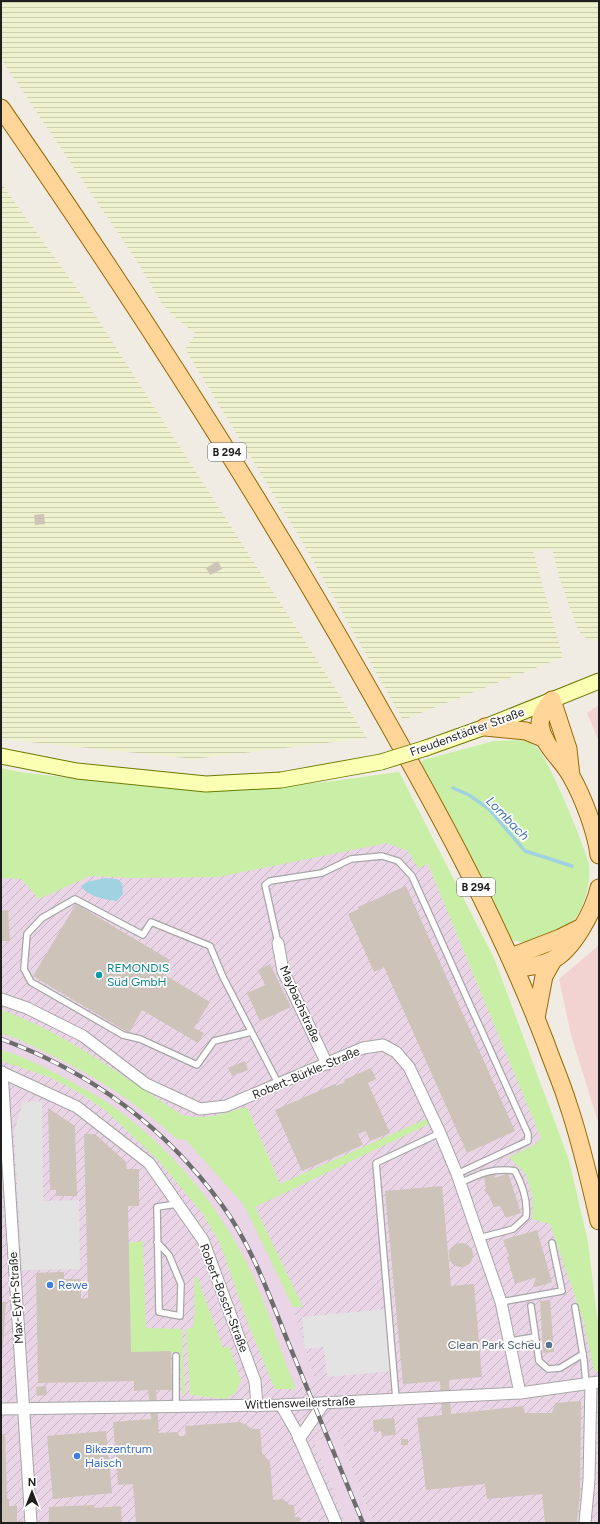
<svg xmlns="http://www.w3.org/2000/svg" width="600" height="1524" font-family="Figtree,sans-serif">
<defs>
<pattern id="industrial-furrows" width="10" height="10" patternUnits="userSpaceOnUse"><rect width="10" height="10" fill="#ead5e6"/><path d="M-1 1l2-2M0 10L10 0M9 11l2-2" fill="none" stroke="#c8b6c5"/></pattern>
<pattern id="farmland-rules" width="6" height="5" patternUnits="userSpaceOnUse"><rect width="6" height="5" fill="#eef1cd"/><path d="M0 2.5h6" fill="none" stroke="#ccceb0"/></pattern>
</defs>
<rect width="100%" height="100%" fill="#f0ece4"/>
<g fill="#f3d3d1">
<polygon points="599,705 599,742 587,713"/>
<polygon points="599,945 599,1125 571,1035 559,979"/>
</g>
<polygon fill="url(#industrial-furrows)" points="1,781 264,801 394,782 552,1162 599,1329 599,1523 373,1523 337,1430 315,1443 346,1523 1,1523"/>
<g fill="#ead5e6">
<polygon points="1,1033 66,1062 109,1087 154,1118 177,1139 186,1139 244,1205 293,1307 316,1384 296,1389 249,1268 228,1231 210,1204 182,1169 142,1129 111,1105 51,1071 1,1050"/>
<polygon points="337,1429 373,1523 346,1523 315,1443"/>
</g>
<g fill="url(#farmland-rules)">
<polygon points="1,1 599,1 599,641 593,641 584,637 578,630 559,577 552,548 533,551 563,657 403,720 303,543 185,349 196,334 178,320 162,304 138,263 1,59"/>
<polygon points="1,183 86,301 367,738 194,759 1,739"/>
</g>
<g fill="#c8efa5">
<path d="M 526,740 C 529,743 535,745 538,749 C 548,759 587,850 589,865 C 591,882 585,904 576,918 C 566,931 543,937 528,944 L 509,939 L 421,763 L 423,760 L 494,741 Z"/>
<polygon points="1,768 19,772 120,784 226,789 326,782 399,772 494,958 569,1160 588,1242 599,1332 599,1372 594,1371 584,1322 550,1224 532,1219 533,1198 526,1174 509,1157 536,1144 541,1138 428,864 418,868 408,851 387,843 218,877 132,878 90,876 39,899 21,879 1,878"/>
<path d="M 1,1010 C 67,1033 124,1078 182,1115 C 211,1121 221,1113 247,1107 L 280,1184 L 426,1119 L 429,1124 L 255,1207 L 303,1307 L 293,1307 L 244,1205 L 186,1140 L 177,1139 C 137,1102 90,1073 41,1050 C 28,1044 15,1037 1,1033 Z"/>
<path d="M 1,1050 C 23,1056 45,1068 65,1078 C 80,1087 97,1095 112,1106 C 169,1146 219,1205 249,1268 C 268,1307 279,1349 296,1389 L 275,1389 L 249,1326 L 220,1243 L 203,1214 L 159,1161 L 105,1110 L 78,1092 L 49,1077 L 1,1061 Z"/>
<polygon points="143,1241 146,1328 182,1329 185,1394 182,1394 180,1352 131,1352 128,1243"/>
<polygon points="194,1277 197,1277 223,1348 229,1347 241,1380 236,1392 226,1399 190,1395 186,1330 193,1327 195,1313"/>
</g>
<g fill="#e3e3e3">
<polygon points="42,1101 43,1201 79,1200 80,1269 22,1270 14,1132 23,1102"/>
<polygon points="387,1309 393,1371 327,1377 324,1347 305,1349 302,1317"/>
</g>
<path fill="#a0d2e2" d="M 105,878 L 117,879 L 122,883 L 123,894 L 117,901 C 106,900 87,896 81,886 L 87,882 Z"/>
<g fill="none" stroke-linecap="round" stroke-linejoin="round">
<polyline stroke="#a0d2e2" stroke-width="3.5" points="453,788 469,795 489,809 525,851 572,866"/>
</g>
<g fill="#cdc3b9">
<polygon points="44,514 45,524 35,525 34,515"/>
<polygon points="218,561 222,569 210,575 206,568"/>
<polygon points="406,886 515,1131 467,1153 384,967 374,972 348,914 359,909 358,907"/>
<polygon points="76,904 170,960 163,974 210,1002 194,1028 204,1033 198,1043 142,1010 129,1033 33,976"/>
<polygon points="8,910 10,941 1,941 1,911"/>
<polygon points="270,964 291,1007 260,1021 247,993 265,985 258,970"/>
<polygon points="245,1061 248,1070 232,1076 228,1068"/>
<polygon points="371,1068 376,1079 368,1083 390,1133 370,1141 366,1131 358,1134 363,1145 302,1171 275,1110 335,1084 336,1086 345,1082 344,1080"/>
<polygon points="48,1108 75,1126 77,1196 56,1196 56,1190 50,1190"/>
<polygon points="84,1134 95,1134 126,1162 127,1169 139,1169 139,1206 128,1206 131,1352 171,1351 172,1390 156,1390 159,1433 178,1432 179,1436 186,1436 185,1426 240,1422 253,1429 260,1429 262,1453 270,1462 273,1500 283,1499 290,1505 294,1505 295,1517 300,1517 300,1523 136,1523 133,1484 118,1485 113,1422 151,1419 148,1390 134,1391 134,1381 38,1383 36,1273 64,1272 64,1279 81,1279 81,1299 88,1298"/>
<polygon points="492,1172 495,1178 508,1173 521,1213 506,1218 500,1206 494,1207 489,1196 484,1190 486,1188 484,1177"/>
<polygon points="442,1186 451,1286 474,1284 482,1377 449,1380 451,1414 523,1406 525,1413 552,1413 555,1403 581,1401 580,1494 577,1523 545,1523 542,1494 487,1499 485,1484 426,1490 417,1418 442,1415 440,1381 403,1384 385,1191"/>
<polygon points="537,1230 552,1282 536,1287 533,1286 536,1278 533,1278 515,1284 507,1257 509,1256 503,1240"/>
<circle cx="461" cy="1255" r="12"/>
<polygon points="550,1300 554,1352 543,1353 540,1301"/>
<polygon points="1,1302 6,1302 2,1357 1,1357"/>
<polygon points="46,1386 47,1395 37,1396 36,1387"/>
<polygon points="394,1418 396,1435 382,1436 381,1431 374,1432 373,1420"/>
<polygon points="106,1431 112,1493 53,1499 47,1436"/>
<polygon points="1,1434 5,1434 7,1499 9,1499 9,1506 17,1506 17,1521 23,1521 23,1523 1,1523"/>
<rect x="401" y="1439" width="7" height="6"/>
<polygon points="94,1505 94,1508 121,1506 122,1523 49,1523 49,1507"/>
</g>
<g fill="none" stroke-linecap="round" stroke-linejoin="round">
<g stroke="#a6a6a6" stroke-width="8">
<g id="lane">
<polyline points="278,943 265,885 270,881 322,873 351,859 382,856 398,861 412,876 528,1134 528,1141 457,1174"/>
<polyline points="251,1032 214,1041 197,1065 140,1039 123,1035 31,982 24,969 27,934 42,918 75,899 143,935 151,922 210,946 223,977 279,1085"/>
<path d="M 460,1183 C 479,1174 494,1167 515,1171 C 523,1186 528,1201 526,1217 L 513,1229 L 479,1238"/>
<polyline points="157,1242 169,1255 181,1284 180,1316 159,1312 157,1207 177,1204"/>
<polyline points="501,1302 562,1291 552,1243"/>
<polyline points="531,1306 539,1361 548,1369 560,1368 583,1354"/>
<polyline points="575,1307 584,1361 586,1384"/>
<polyline points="510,1341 535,1337"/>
<polyline points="176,1356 176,1406"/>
<polyline points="396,1399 376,1163 440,1133"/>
</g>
</g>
<g stroke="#a6a6a6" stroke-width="13">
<g id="street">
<polyline points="278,943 283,971 327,1064"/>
<polyline points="1,999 27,1008 83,1036 146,1084 200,1109 226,1106 363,1048 383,1045 396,1052 409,1067 440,1133 457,1174 501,1302 520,1393"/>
<polyline points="1,1072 77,1107 149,1163 203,1240 255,1381 257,1406"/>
<polyline points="2,1072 31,1523"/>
<polyline points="281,1405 296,1431 336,1523"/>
<polyline points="1,1409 281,1405 520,1393 599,1382"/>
<polyline points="299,1439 324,1403"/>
<polyline points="585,1523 589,1480 591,1383"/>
</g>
</g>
<g stroke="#6c7b00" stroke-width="17">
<g id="secondary">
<polyline points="426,748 485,727 599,681"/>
<polyline points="1,756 77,771 206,784 281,780 381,762"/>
</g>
</g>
<g stroke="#996900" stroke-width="19">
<g id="primary">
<path d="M 1,108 C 129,293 252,483 363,679 C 431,798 497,916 546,1044 C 553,1064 562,1084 568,1104 C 581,1142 590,1182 599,1221"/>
<polyline points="485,727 526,731 545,739"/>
<path d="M 571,776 L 568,749 L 552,700 C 547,707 540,714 540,724 C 542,745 562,759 571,776 C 583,797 596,831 599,855"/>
<polyline points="511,957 560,938 578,929"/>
<path d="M 515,968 C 527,967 540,966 552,960 C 573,950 594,910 599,888"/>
<polyline points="536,1018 544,976 553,960"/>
</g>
</g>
<use href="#lane" stroke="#fff" stroke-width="5.5"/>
<use href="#street" stroke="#fff" stroke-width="11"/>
<use href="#secondary" stroke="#faffb3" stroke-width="15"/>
<use href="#primary" stroke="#ffd59a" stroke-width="17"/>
<g stroke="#6d6d6d" stroke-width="4.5">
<path id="rail" d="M 1,1039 C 91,1072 166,1128 222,1205 C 252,1246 269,1295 288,1342 C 313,1402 338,1463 363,1523"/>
</g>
<use href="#rail" stroke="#fff" stroke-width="3" stroke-dasharray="9" stroke-linecap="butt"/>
<g stroke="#6c7b00" stroke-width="17" stroke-linecap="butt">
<polyline id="secondary-bridge" points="381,762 426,748"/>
</g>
<use href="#secondary-bridge" stroke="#faffb3" stroke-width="15"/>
</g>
<circle fill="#0f9aa8" stroke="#fff" stroke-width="1.5" cx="99" cy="975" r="4"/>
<g fill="#3f7fe0" stroke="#fff" stroke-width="1.5">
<circle cx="50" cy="1285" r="4"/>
<circle cx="77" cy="1456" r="4"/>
</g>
<circle fill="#5c6f8a" stroke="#fff" stroke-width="1.5" cx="549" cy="1345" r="4"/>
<g text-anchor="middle" stroke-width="3.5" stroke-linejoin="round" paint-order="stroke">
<g fill="#fff" stroke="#626262" stroke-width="1">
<rect x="208" y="443" width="38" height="18" rx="3"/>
<rect x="457" y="878" width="38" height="18" rx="3"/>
</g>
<g font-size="11" font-weight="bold" fill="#1f1f1f">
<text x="227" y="456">B 294</text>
<text x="476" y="891">B 294</text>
</g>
<g font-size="12" fill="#1f1f1f" stroke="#fff">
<text transform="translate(467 732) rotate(-20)" y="4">Freudenstädter Straße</text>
<text transform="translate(300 1004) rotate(66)" y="4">Maybachstraße</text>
<text transform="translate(306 1073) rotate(-23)" y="4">Robert-Bürkle-Straße</text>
<text transform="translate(16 1298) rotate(-94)" y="4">Max-Eyth-Straße</text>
<text transform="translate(224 1298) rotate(69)" y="4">Robert-Bosch-Straße</text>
<text transform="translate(300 1403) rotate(-2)" y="4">Wittlensweilerstraße</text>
</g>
<g font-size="12" fill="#0d838f" stroke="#fff" text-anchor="start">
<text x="107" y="972">REMONDIS<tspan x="107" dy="14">Süd GmbH</tspan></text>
</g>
<g font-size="12" fill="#366cbe" stroke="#fff" text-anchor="start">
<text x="58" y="1289">Rewe</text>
<text x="85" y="1453">Bikezentrum<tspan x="85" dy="14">Haisch</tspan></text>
</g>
<g font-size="12" fill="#4e5e75" stroke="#fff" text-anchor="end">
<text x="541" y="1349">Clean Park Scheu</text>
</g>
<g font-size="13" font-style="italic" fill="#3f76b0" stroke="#fff">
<text transform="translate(508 818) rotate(46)" y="5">Lombach</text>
</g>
</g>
<rect width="600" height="1524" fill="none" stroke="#1f1f1f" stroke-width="4"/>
<g transform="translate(32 1492)" stroke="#ffffff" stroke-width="3" paint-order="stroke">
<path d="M0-3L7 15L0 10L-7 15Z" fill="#1f1f1f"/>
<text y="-6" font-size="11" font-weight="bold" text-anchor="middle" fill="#1f1f1f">N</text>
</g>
</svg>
